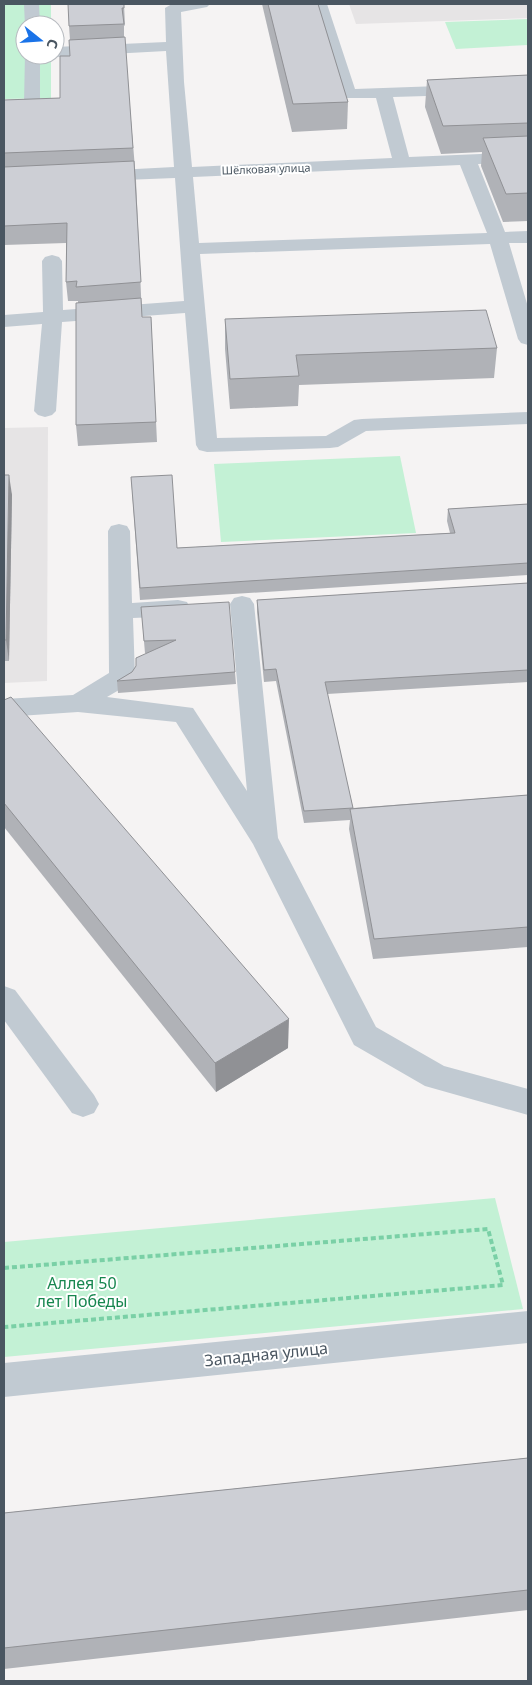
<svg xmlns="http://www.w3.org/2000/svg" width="532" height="1685" font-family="'Noto Sans',sans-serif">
<rect width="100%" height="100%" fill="#f5f3f3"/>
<g fill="#e6e4e5">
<polygon points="349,4 528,4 528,18 356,24"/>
<polygon points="48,427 47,681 4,683 4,428"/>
</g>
<g fill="#c3f1d5">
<polygon points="4,4 51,4 51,25 25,25 25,55 51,55 51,98 4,99"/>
<polygon points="528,19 528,45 456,49 445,22"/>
<polygon points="400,456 416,533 221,542 214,464"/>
<polygon points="495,1198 523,1309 4,1357 4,1242"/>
</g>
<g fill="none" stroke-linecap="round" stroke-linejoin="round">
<polyline stroke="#7ad0a6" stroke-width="4" stroke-dasharray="5 3" stroke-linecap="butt" points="4,1268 488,1229 503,1285 4,1327"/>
<g fill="#c1cad2" fill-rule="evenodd">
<polygon points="24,4 39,4 40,25 25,26"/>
<path d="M 172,4 L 210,4 L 207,7 L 181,12 L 184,82 L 192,167 L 392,158 L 376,98 L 342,98 L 340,94 L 312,4 L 327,4 L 355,89 L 528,83 L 528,93 L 393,97 L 409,157 L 528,152 L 528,162 L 478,164 L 505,232 L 528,231 L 528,243 L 509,243 L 528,307 L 528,345 L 521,343 L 518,339 L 490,244 L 200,254 L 217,438 L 326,436 L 354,420 L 362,419 L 528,412 L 528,424 L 366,431 L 338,447 L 330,448 L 207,452 L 199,450 L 196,445 L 185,313 L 62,322 L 56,411 L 52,415 L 45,417 L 38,415 L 34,411 L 42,324 L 4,327 L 4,315 L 43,312 L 42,261 L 45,257 L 52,255 L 59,257 L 62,261 L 63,310 L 184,301 L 175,178 L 98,181 L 92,180 L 89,176 L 92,172 L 98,171 L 174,167 L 166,51 L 55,57 L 49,55 L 55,55 L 55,47 L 166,42 L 165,8 ZM 460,165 L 487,233 L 199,243 L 193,177 Z"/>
<polygon points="25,54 40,55 40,108 38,112 4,114 4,104 24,103"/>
<polygon points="119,524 127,526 130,531 132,603 178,600 187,602 190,608 187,614 178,616 133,618 135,677 131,683 107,697 193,708 247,791 230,604 234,598 242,596 250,598 254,604 278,838 376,1027 444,1066 528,1089 528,1115 425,1086 354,1045 253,844 176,722 78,712 4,717 4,699 73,695 109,673 108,531 111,526"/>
<polygon points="4,986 15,990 94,1095 99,1104 94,1113 83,1117 72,1113 4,1020"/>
<polygon points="528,1311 528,1343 4,1397 4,1363"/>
</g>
</g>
<g fill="#b0b2b7">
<polygon points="124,4 125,25 124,26 124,37 136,180 142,317 151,317 157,442 78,446 76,425 78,303 78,301 68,301 66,282 66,243 4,245 4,100 60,98 70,56 70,40 69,26"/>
<polygon points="262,4 318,4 348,102 347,129 292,132"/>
<polygon points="528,75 528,221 503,222 481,166 482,152 441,154 425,107 427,80"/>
<polygon points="225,319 497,348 494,378 299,385 298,406 230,409 225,349"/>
<polygon points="4,475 12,495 9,661 4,661"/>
<polygon points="131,477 177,548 450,533 447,521 448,509 528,504 528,575 140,600"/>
<polygon points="528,583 528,682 327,694 353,808 528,795 528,947 373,959 349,829 350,820 304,823 276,681 264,682 257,612 257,600"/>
<polygon points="141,607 235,672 236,684 118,693 117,681 132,672 147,653 145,653"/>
<polygon points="4,700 288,1048 216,1092 4,827"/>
<polygon points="528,1458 528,1610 4,1669 4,1513"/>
</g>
<g fill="#909195">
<polygon points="9,475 12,495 9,661 6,640"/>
<polygon points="289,1019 288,1048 216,1092 215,1063"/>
</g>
<g fill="#cdcfd5" stroke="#909195">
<polygon points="68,4 124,4 124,8 122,8 124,24 69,26"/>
<polygon points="268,4 318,4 348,102 293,104"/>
<polygon points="125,37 133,148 4,153 4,100 60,98 60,56 70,56 69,40"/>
<polygon points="528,75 528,123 443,126 427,80"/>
<polygon points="528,136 528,193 506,194 483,138"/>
<polygon points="134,161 141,282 76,287 77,281 66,282 67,223 4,226 4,167"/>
<polygon points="141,298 142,317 151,317 156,422 76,425 76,303"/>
<polygon points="486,310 497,348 296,355 299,376 230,379 225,319"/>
<polygon points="4,475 9,475 6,640 4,640"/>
<polygon points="172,475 177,548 455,533 448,509 528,504 528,563 140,588 131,477"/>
<polygon points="528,583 528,670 325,682 353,808 304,811 276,669 264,670 257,600"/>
<polygon points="229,602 235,672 117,681 132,672 136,666 136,658 176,640 144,641 141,607"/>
<polygon points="11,697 289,1019 215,1063 4,803 4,700"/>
<polygon points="528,795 528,927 374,939 350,809"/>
<polygon points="528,1458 528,1590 4,1648 4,1513"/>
</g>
<g text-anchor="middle" stroke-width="4" stroke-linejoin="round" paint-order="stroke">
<g font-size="11" fill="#4a5661" stroke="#fff">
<text transform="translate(266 169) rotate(-2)" y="4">Шёлковая улица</text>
</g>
<g font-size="16" fill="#17864f" stroke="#fff">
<text x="82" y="1289">Аллея 50<tspan x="82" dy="18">лет Победы</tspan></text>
</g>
<g font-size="16" fill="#4a5661" stroke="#fff">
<text transform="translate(266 1354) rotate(-6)" y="6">Западная улица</text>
</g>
</g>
<rect width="532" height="1685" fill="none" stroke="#4a5661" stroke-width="10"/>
<g transform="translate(40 40) rotate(107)"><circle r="24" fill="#ffffff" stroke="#b7bbc0"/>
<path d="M0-4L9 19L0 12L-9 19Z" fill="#1a73e8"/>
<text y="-8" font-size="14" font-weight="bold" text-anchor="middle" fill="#4a5661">С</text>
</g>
</svg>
